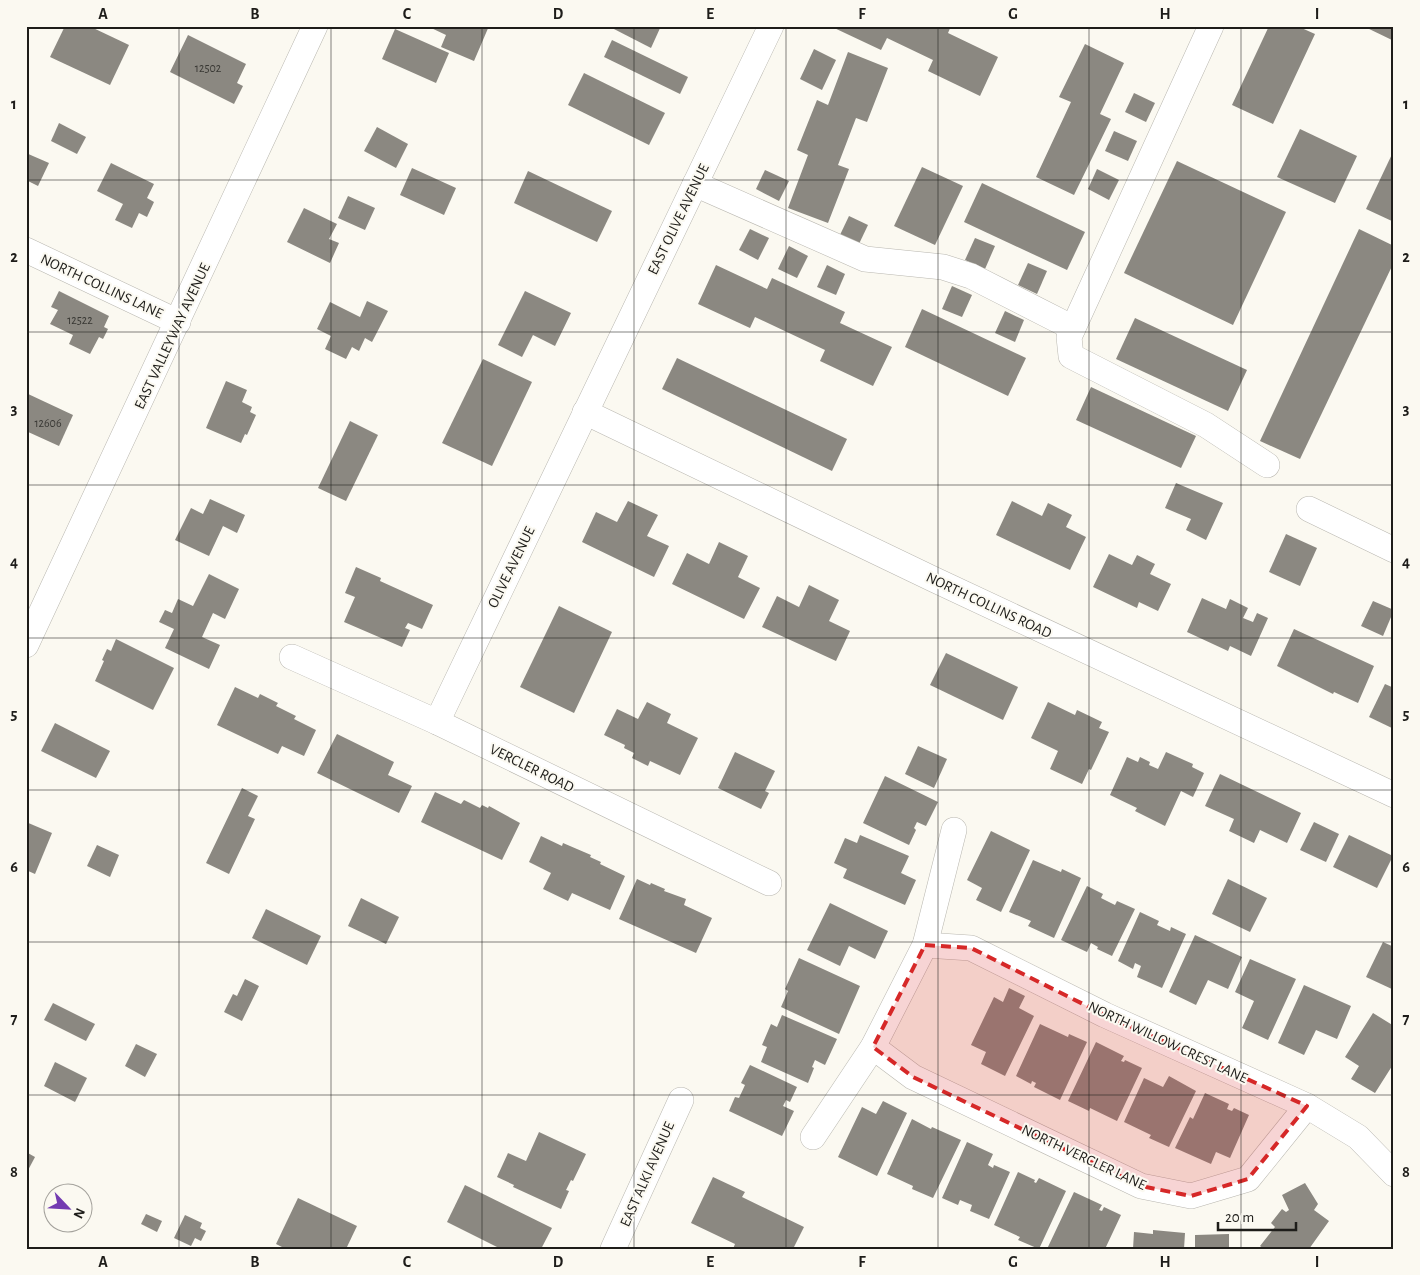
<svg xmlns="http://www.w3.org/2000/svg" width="1420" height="1275" font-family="'Alegreya Sans',sans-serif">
<rect width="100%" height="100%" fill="#fbf9f1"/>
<g fill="#8b8881">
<polygon points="65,26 89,26 129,45 110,85 50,57"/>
<polygon points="427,26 489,26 474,61 441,47 446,35"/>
<polygon points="613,26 661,26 651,48 612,28"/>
<polygon points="830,26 951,26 948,33 998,57 980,96 928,71 933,60 887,38 881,50"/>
<polygon points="1269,26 1297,26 1315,34 1273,124 1232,105"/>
<polygon points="1363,26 1394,26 1394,41"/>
<polygon points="395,29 449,53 436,83 382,59"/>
<polygon points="188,35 246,64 237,83 243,86 234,104 170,72"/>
<polygon points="612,40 688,77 680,94 604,57"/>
<polygon points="1085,44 1124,63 1100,114 1111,119 1074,195 1036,177 1071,102 1059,97"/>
<polygon points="814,49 836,60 822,90 800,79"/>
<polygon points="848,52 888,68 867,122 856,118 838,165 849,169 828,223 788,208 808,155 797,150 817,100 828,105"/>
<polygon points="584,73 665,113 649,145 568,105"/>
<polygon points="1134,93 1155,103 1146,122 1125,112"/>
<polygon points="59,123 86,137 77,154 51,141"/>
<polygon points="377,127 408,144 396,168 364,151"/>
<polygon points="1300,129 1357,156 1335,203 1277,177"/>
<polygon points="1114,131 1137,141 1128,161 1105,151"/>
<polygon points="1394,150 1394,222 1366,209"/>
<polygon points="26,153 49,163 38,186 26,180"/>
<polygon points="1177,161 1286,212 1233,325 1124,273"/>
<polygon points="111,163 154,184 147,198 154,202 147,217 139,213 132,228 115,220 123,204 97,191"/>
<polygon points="922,167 963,186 935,245 894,226"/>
<polygon points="412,168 456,188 444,215 400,195"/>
<polygon points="1097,169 1119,180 1109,200 1088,189"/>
<polygon points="765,170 789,181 779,201 756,189"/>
<polygon points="528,171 612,211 597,242 514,203"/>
<polygon points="982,183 1085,232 1067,270 964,222"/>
<polygon points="348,196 375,208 365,230 338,218"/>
<polygon points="304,208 337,224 329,239 339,243 330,263 287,242"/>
<polygon points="849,216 868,225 858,246 839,237"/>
<polygon points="750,229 769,238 758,260 739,250"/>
<polygon points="1359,229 1394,246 1394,262 1300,459 1260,441"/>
<polygon points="975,238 995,246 985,269 965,260"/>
<polygon points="789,246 808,256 797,278 778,269"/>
<polygon points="1028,263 1047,271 1037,294 1018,285"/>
<polygon points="716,265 767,289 772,278 845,312 840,323 892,347 873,386 820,361 825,350 755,317 750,328 698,304"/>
<polygon points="827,265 845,274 836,295 817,287"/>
<polygon points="952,286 972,295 962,317 942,309"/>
<polygon points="59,291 109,316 104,327 108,329 103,339 99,337 90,354 69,344 73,335 50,324 58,310 51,307"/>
<polygon points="525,291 571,313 555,346 533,335 522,357 498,345"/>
<polygon points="367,301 388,311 372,342 365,338 359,351 352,347 346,359 325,349 331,336 317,329 330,302 360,317"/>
<polygon points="922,309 1026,358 1008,396 905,347"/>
<polygon points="1005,311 1024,320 1015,342 995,333"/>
<polygon points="1135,318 1247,370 1228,411 1116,359"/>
<polygon points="677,358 847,439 832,471 662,389"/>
<polygon points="483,359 532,382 492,466 442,443"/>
<polygon points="226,381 247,390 242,402 252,407 250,412 256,415 247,435 245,434 241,443 206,428"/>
<polygon points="1091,387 1196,436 1181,468 1076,420"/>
<polygon points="26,393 73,415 59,446 26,431"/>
<polygon points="350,421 378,435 346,501 318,488"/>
<polygon points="1176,483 1223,503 1206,540 1186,530 1191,519 1165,508"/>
<polygon points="210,499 245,515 237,533 223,526 209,556 175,540 191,508 203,514"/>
<polygon points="628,501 658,515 647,536 669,546 654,577 582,542 596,512 617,522"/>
<polygon points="1012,501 1042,516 1048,503 1072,515 1066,527 1086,537 1070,570 996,535"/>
<polygon points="1286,534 1317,548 1300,586 1269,572"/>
<polygon points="719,542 748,556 738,577 760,588 744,619 672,584 687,553 709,564"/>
<polygon points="1109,554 1132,565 1137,555 1155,564 1150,574 1171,584 1158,611 1139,602 1137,608 1093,587"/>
<polygon points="356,567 381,578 380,581 433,605 422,629 408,623 405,628 410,630 402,647 344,622 355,597 345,593"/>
<polygon points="209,574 239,589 225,619 213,613 202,637 220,645 209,669 165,648 174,629 159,622 165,610 172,613 178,599 193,606"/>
<polygon points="809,585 839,600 829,621 850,631 836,661 762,627 777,596 799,607"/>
<polygon points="1202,598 1226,609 1230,599 1248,608 1243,618 1253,622 1257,613 1268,618 1251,656 1230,646 1228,651 1187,632"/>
<polygon points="1373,601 1394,610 1383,636 1361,626"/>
<polygon points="559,606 612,632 574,713 520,687"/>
<polygon points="1294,629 1374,666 1358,703 1334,692 1333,694 1277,666"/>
<polygon points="116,639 174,668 153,710 95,681 104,661 102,660 107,649 111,651"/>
<polygon points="946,653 1018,687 1003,720 930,685"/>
<polygon points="1385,684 1394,688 1394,729 1369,717"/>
<polygon points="235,687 258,698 260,694 278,703 276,706 296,716 294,719 316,730 304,756 282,746 278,754 217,725"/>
<polygon points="647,702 671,714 667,723 698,738 680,775 650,761 648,766 632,758 634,753 624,748 625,745 604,735 617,709 638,719"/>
<polygon points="1048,702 1075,715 1077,710 1102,722 1099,728 1109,732 1091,770 1089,769 1082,784 1050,769 1058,751 1031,738"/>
<polygon points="55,723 110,751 96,778 41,751"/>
<polygon points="337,734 394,762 388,775 412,786 399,813 317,773"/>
<polygon points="918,746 947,759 934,788 905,774"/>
<polygon points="735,752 775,771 765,791 769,793 761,809 718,788"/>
<polygon points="1166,752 1193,764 1192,767 1204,773 1193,797 1181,791 1165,826 1135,811 1137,808 1110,795 1127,757 1138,762 1140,757 1150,762 1149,765 1158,769"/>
<polygon points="1220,774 1301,813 1287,843 1260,830 1254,843 1229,831 1234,819 1205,806"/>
<polygon points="885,776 938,802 926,826 917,822 914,828 916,830 909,845 863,823"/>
<polygon points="242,788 258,796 248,816 255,819 229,874 206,863"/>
<polygon points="435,792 461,804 464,800 480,808 482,805 488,808 489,806 520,823 502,860 421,822"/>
<polygon points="26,822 52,833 35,874 26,870"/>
<polygon points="1314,822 1339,834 1326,862 1300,850"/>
<polygon points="991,831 1030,850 1001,912 976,900 982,888 967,880"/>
<polygon points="860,835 909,856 901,873 916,880 905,905 843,878 847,869 834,863 845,838 857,843"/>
<polygon points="1349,835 1393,856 1377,888 1333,867"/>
<polygon points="541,836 562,846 563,843 591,855 590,857 601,862 600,864 625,876 610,910 572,893 568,901 543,889 551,873 529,862"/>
<polygon points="97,845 119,855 110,877 87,866"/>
<polygon points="1033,860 1061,872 1062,869 1081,878 1054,938 1028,926 1031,921 1009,912"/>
<polygon points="637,879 650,885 651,883 665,889 664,891 686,899 684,905 712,918 696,953 619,919"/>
<polygon points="1228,879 1267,898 1250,932 1212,914"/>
<polygon points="1087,886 1103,894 1101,898 1115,905 1117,901 1135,909 1112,956 1097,949 1098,947 1091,943 1087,952 1061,940"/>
<polygon points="361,898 399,917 386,944 348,926"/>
<polygon points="830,903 888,931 875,959 849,946 840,966 807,950"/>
<polygon points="266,909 321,936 307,965 252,938"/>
<polygon points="1140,912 1159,921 1157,925 1170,931 1171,927 1186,934 1162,988 1137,977 1141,966 1135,963 1133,969 1118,961"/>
<polygon points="1195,935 1242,957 1228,989 1208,980 1196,1005 1169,992"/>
<polygon points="1383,942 1394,947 1394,990 1366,977"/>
<polygon points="799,958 860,986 839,1034 781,1007 788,991 785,989"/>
<polygon points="1250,959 1296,979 1268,1040 1242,1028 1254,1001 1235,992"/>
<polygon points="245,979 259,986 242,1021 224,1012 233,994 237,996"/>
<polygon points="1304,985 1351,1006 1337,1039 1316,1030 1304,1055 1278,1043"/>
<polygon points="1009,988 1025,996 1019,1008 1034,1016 1005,1076 981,1064 986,1052 971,1045 994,997 1003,1002"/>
<polygon points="53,1003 95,1024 86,1041 44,1020"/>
<polygon points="1373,1013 1394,1026 1394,1063 1375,1093 1351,1079 1359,1066 1345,1057"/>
<polygon points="782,1015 837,1039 825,1065 815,1060 812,1067 814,1068 808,1083 761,1062 767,1047 762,1045 771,1024 777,1027"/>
<polygon points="1040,1024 1068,1037 1069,1034 1087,1042 1060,1100 1034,1087 1036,1083 1032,1081 1031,1084 1016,1076"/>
<polygon points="1096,1042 1124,1056 1121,1061 1124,1062 1125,1060 1142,1068 1117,1121 1090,1108 1089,1111 1068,1101"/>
<polygon points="136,1044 157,1054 145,1077 125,1066"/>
<polygon points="55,1062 87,1078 75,1102 44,1086"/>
<polygon points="750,1065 797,1087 790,1102 786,1100 783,1106 794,1111 782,1136 729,1111 735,1097 739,1098 745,1085 741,1083"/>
<polygon points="1169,1076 1196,1091 1169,1147 1149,1138 1151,1135 1124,1122 1144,1078 1163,1087"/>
<polygon points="1205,1093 1229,1104 1227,1109 1232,1111 1234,1108 1249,1115 1230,1158 1216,1152 1211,1164 1175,1148 1190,1117 1193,1119"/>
<polygon points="883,1101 907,1113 877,1176 838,1157 862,1107 876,1114"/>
<polygon points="912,1119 931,1129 932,1127 961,1140 933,1198 912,1189 913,1186 887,1174"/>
<polygon points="539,1132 586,1154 573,1181 571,1180 566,1190 569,1191 561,1209 513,1187 514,1185 497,1177 508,1153 526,1161"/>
<polygon points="967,1142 993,1154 988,1165 993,1168 994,1165 1010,1172 989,1219 970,1211 972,1205 960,1200 958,1205 942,1198"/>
<polygon points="26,1152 35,1157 26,1174"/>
<polygon points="1018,1172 1035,1180 1034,1182 1036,1183 1039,1178 1066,1191 1039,1249 1018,1240 1020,1237 994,1225"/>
<polygon points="713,1177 745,1192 742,1197 804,1227 793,1249 733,1249 735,1244 691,1223"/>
<polygon points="1305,1183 1318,1204 1314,1210 1329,1221 1309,1249 1264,1249 1260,1246 1275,1227 1271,1223 1282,1209 1286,1212 1289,1210 1282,1195"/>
<polygon points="465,1185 552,1228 541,1249 501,1249 447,1222"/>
<polygon points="1074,1192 1102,1205 1099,1210 1102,1211 1104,1207 1121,1215 1105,1249 1047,1249"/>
<polygon points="298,1198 357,1226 346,1249 286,1249 276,1244"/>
<polygon points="146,1214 162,1221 157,1232 141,1224"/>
<polygon points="185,1215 202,1223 200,1228 206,1231 201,1241 195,1238 191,1246 174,1238"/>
<polygon points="1153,1230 1185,1233 1184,1249 1133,1249 1134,1232 1153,1234"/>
<polygon points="1229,1234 1229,1249 1195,1249 1195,1235"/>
</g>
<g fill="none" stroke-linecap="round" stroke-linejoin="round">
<g stroke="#b9b7b0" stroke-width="26">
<g id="minor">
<polyline points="1211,26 1069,337 1071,356 1206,425 1267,465"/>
<polyline points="695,184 865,259 943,267 971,276 1073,328"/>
<polyline points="26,250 178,322"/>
<polyline points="585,412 935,580 1394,795"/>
<polyline points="1309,509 1394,550"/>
<polyline points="26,645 315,26"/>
<polyline points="292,657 437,722 769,883"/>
<polyline points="437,722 771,26"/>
<polyline points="925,945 971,948 1105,1015 1307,1106 1358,1137 1394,1174"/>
<polyline points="873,1047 913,1077 1141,1186 1191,1196 1248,1179 1307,1106"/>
<polyline points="813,1137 873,1047 925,945 954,830"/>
<polyline points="613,1249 681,1100"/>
</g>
</g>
<use href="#minor" stroke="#fff" stroke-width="25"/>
</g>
<path fill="#d62828" fill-opacity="0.2" stroke="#d62828" stroke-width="4" stroke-dasharray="10 6" stroke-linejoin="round" d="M 925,945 L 971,948 L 1105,1015 L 1307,1106 L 1248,1179 L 1191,1196 L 1141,1186 L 913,1077 L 873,1047 Z"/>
<path fill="none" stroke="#1e1d1a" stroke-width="1" stroke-opacity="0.55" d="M 179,26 L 179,1249M 331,26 L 331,1249M 482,26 L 482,1249M 634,26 L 634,1249M 786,26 L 786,1249M 938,26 L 938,1249M 1089,26 L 1089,1249M 1241,26 L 1241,1249M 26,180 L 1394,180M 26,332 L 1394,332M 26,485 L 1394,485M 26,638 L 1394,638M 26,790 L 1394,790M 26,942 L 1394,942M 26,1095 L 1394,1095"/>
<g text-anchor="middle" stroke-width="4" stroke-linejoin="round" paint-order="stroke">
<g font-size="12" fill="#393834">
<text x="208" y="72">12502</text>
<text x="80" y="324">12522</text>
<text x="48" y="427">12606</text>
</g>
<g font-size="15" fill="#1e1d1a" stroke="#fbf9f1">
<text transform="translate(678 219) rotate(-64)" y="5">EAST OLIVE AVENUE</text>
<text transform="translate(102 286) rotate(25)" y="5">NORTH COLLINS LANE</text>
<text transform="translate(172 336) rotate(-65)" y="5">EAST VALLEYWAY AVENUE</text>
<text transform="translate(511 567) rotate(-64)" y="5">OLIVE AVENUE</text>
<text transform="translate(989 605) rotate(25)" y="5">NORTH COLLINS ROAD</text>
<text transform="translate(532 768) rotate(26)" y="5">VERCLER ROAD</text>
<text transform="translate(1168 1042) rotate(25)" y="5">NORTH WILLOW CREST LANE</text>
<text transform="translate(1084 1157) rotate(25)" y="5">NORTH VERCLER LANE</text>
<text transform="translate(647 1174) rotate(-66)" y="5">EAST ALKI AVENUE</text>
</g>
</g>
<rect width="1420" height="1275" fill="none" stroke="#fbf9f1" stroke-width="55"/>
<g transform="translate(68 1208) rotate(115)"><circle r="24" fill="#fbf9f1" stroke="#a3a19b"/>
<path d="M0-4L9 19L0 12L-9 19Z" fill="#733bb1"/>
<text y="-8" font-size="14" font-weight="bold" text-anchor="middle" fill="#1e1d1a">N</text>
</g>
<path d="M1218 1222v8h78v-8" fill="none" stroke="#1e1d1a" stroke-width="2.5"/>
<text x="1225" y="1222" font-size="15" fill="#1e1d1a" stroke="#fbf9f1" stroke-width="4" paint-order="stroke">20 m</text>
<rect x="28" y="28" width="1364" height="1220" fill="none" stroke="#1e1d1a" stroke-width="2"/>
<g font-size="16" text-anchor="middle" font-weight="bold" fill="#1e1d1a">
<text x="103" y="19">A</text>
<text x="255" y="19">B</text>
<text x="407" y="19">C</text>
<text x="558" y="19">D</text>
<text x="710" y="19">E</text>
<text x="862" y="19">F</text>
<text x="1013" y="19">G</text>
<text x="1165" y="19">H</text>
<text x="1317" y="19">I</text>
<text x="14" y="109">1</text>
<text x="1406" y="109">1</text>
<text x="14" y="262">2</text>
<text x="1406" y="262">2</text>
<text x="14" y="414">3</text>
<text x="1406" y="414">3</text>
<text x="14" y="567">4</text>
<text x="1406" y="567">4</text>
<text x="14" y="719">5</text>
<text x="1406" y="719">5</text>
<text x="14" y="872">6</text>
<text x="1406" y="872">6</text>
<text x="14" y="1024">7</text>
<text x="1406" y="1024">7</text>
<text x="14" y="1177">8</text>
<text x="1406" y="1177">8</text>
<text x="103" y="1267">A</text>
<text x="255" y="1267">B</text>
<text x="407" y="1267">C</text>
<text x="558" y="1267">D</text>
<text x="710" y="1267">E</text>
<text x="862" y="1267">F</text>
<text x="1013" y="1267">G</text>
<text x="1165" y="1267">H</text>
<text x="1317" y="1267">I</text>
</g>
</svg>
